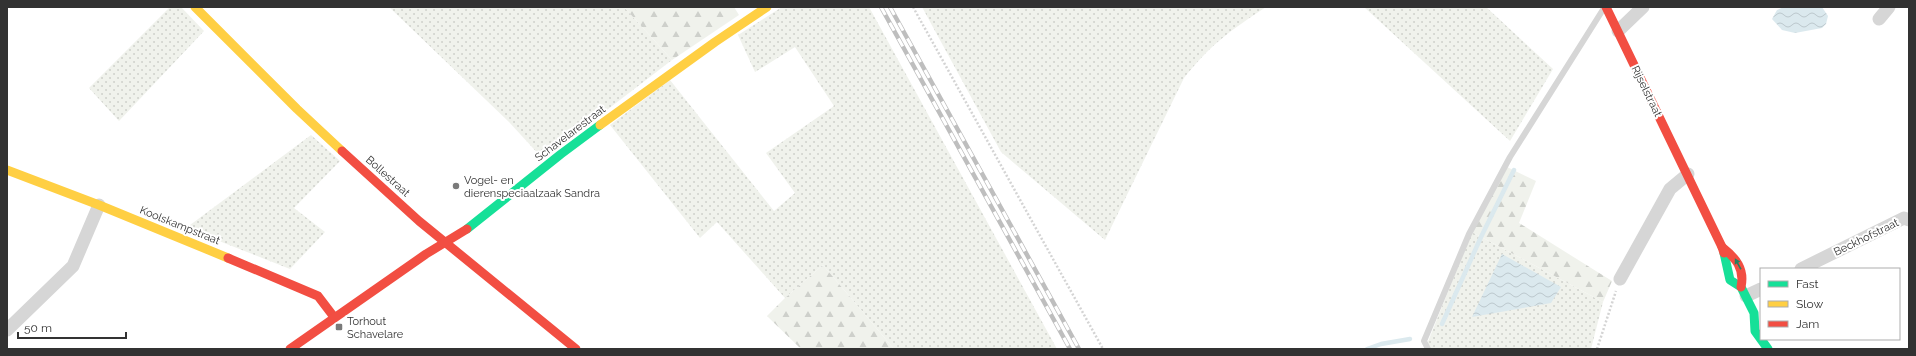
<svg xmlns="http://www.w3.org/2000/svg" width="1916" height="356" font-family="Raleway,sans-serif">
<defs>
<pattern id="grass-dots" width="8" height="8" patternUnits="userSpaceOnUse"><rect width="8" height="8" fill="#f0f2ec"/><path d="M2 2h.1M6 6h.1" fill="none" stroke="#ced0cb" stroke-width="1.8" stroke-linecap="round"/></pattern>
<pattern id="forest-firs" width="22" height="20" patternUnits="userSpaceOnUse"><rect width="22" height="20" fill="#f0f2ec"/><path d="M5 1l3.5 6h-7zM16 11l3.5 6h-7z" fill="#ced0cb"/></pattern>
<pattern id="water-waves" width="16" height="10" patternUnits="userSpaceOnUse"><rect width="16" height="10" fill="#dbe9ee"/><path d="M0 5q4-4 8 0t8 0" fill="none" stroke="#bcc8cd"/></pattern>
</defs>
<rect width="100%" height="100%" fill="#fff"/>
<g fill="url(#grass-dots)">
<polygon points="170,7 181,7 204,31 119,121 89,88"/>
<polygon points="389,7 624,7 672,60 543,159 509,122"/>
<polygon points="782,7 869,7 1057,349 894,349 823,265 785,298 717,222 700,238 610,125 670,80 774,211 795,193 766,153 834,106 795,47 755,72 738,35"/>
<path d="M 922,7 L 1266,7 C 1231,30 1210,45 1184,78 L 1105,240 L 1001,152 Z"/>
<polygon points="1364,7 1486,7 1553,69 1510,141"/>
<polygon points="311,135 340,161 294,208 325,232 290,269 186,228"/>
<polygon points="1472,232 1603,302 1591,349 1425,349"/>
</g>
<g fill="url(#forest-firs)">
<polygon points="624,7 734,7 739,15 672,60"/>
<polygon points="1503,165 1536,181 1519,223 1612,281 1603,302 1472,232"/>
<polygon points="823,265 894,349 801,349 767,316 785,298"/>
</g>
<g fill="url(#water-waves)">
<polygon points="1784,7 1822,7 1828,16 1826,24 1822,28 1795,33 1782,30 1772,19 1777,10"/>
<polygon points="1502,254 1561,287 1551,303 1472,317"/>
</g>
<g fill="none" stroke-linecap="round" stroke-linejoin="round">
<g stroke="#dbe9ee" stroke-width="4.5">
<polyline points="1442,324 1481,237 1514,170"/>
<polyline points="1367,349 1381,344 1410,339"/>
</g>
<g stroke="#d4d4d4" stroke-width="2.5" stroke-dasharray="2 2" stroke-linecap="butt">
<polyline points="913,7 1103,349"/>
<polyline points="1597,349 1616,291"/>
</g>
<polyline stroke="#d6d6d6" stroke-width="6" points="1428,349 1424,341 1469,234 1510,157 1604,8"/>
<g stroke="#d6d6d6" stroke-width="13">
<polyline points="1879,19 1889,7"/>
<polyline points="1618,31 1643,7"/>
<polyline points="1801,269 1904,218 1909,220"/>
<polyline points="1620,279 1670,189 1688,174"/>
<polyline points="1746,296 1761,289"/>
<polyline points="7,330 73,266 99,205"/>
</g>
<g stroke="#16e098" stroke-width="9">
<polyline points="467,229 561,154 600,125"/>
<polyline points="1724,253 1730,280 1741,287 1754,313 1755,331 1768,349"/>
</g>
<g stroke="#ffcf43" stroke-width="9">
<polyline points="195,7 297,109 342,151"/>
<polyline points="600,125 715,42 767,7"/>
<polyline points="7,170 99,205 228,258"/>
</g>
<g stroke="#f24e42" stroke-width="9">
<polyline points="1606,7 1722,247 1724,253"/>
<polyline points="342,151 419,221 576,349"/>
<path d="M 1722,247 C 1736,258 1745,269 1741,287"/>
<polyline points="228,258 318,296 334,317"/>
<polyline points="290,349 426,254 467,229"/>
</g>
<g stroke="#bebebe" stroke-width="4.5">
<g id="rail">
<polyline points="881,7 1070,349"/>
<polyline points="890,7 1079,349"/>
</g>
</g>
<use href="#rail" stroke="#fff" stroke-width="3" stroke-dasharray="9" stroke-linecap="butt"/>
</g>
<defs><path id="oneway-solid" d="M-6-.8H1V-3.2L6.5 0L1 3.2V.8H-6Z"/></defs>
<use fill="#258060" href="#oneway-solid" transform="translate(1738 264) rotate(-119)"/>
<g fill="#7a7a7a" stroke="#fff" stroke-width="1.5">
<circle cx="456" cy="186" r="4"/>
<rect x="335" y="323" width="8" height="8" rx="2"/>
</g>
<g text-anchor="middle" stroke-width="4" stroke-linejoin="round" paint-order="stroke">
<g font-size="11" fill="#323232" stroke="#fff">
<text transform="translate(1647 91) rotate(64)" y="4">Rijselstraat</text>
<text transform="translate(570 133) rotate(-37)" y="4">Schavelarestraat</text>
<text transform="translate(388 176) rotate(42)" y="4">Bollestraat</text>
<text transform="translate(180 225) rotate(22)" y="4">Koolskampstraat</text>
<text transform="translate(1866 237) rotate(-26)" y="4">Beckhofstraat</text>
</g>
<g font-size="11" fill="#323232" stroke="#fff" text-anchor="start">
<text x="464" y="184">Vogel- en<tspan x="464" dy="13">dierenspeciaalzaak Sandra</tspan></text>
<text x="347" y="325">Torhout<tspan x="347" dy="13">Schavelare</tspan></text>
</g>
</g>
<rect width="1916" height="356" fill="none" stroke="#323232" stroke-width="16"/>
<rect x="1760" y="268" width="140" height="72" fill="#ffffff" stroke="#adadad"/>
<rect x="1768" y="281" width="20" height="6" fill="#16e098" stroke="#adadad"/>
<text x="1796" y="288" font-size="12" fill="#323232">Fast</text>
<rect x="1768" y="301" width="20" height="6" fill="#ffcf43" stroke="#adadad"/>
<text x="1796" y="308" font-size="12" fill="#323232">Slow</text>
<rect x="1768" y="321" width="20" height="6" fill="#f24e42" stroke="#adadad"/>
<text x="1796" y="328" font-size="12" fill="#323232">Jam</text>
<path d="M18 332v6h108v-6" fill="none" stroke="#323232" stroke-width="2"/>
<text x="24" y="332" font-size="12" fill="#323232" stroke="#ffffff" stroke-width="3" paint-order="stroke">50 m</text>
</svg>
